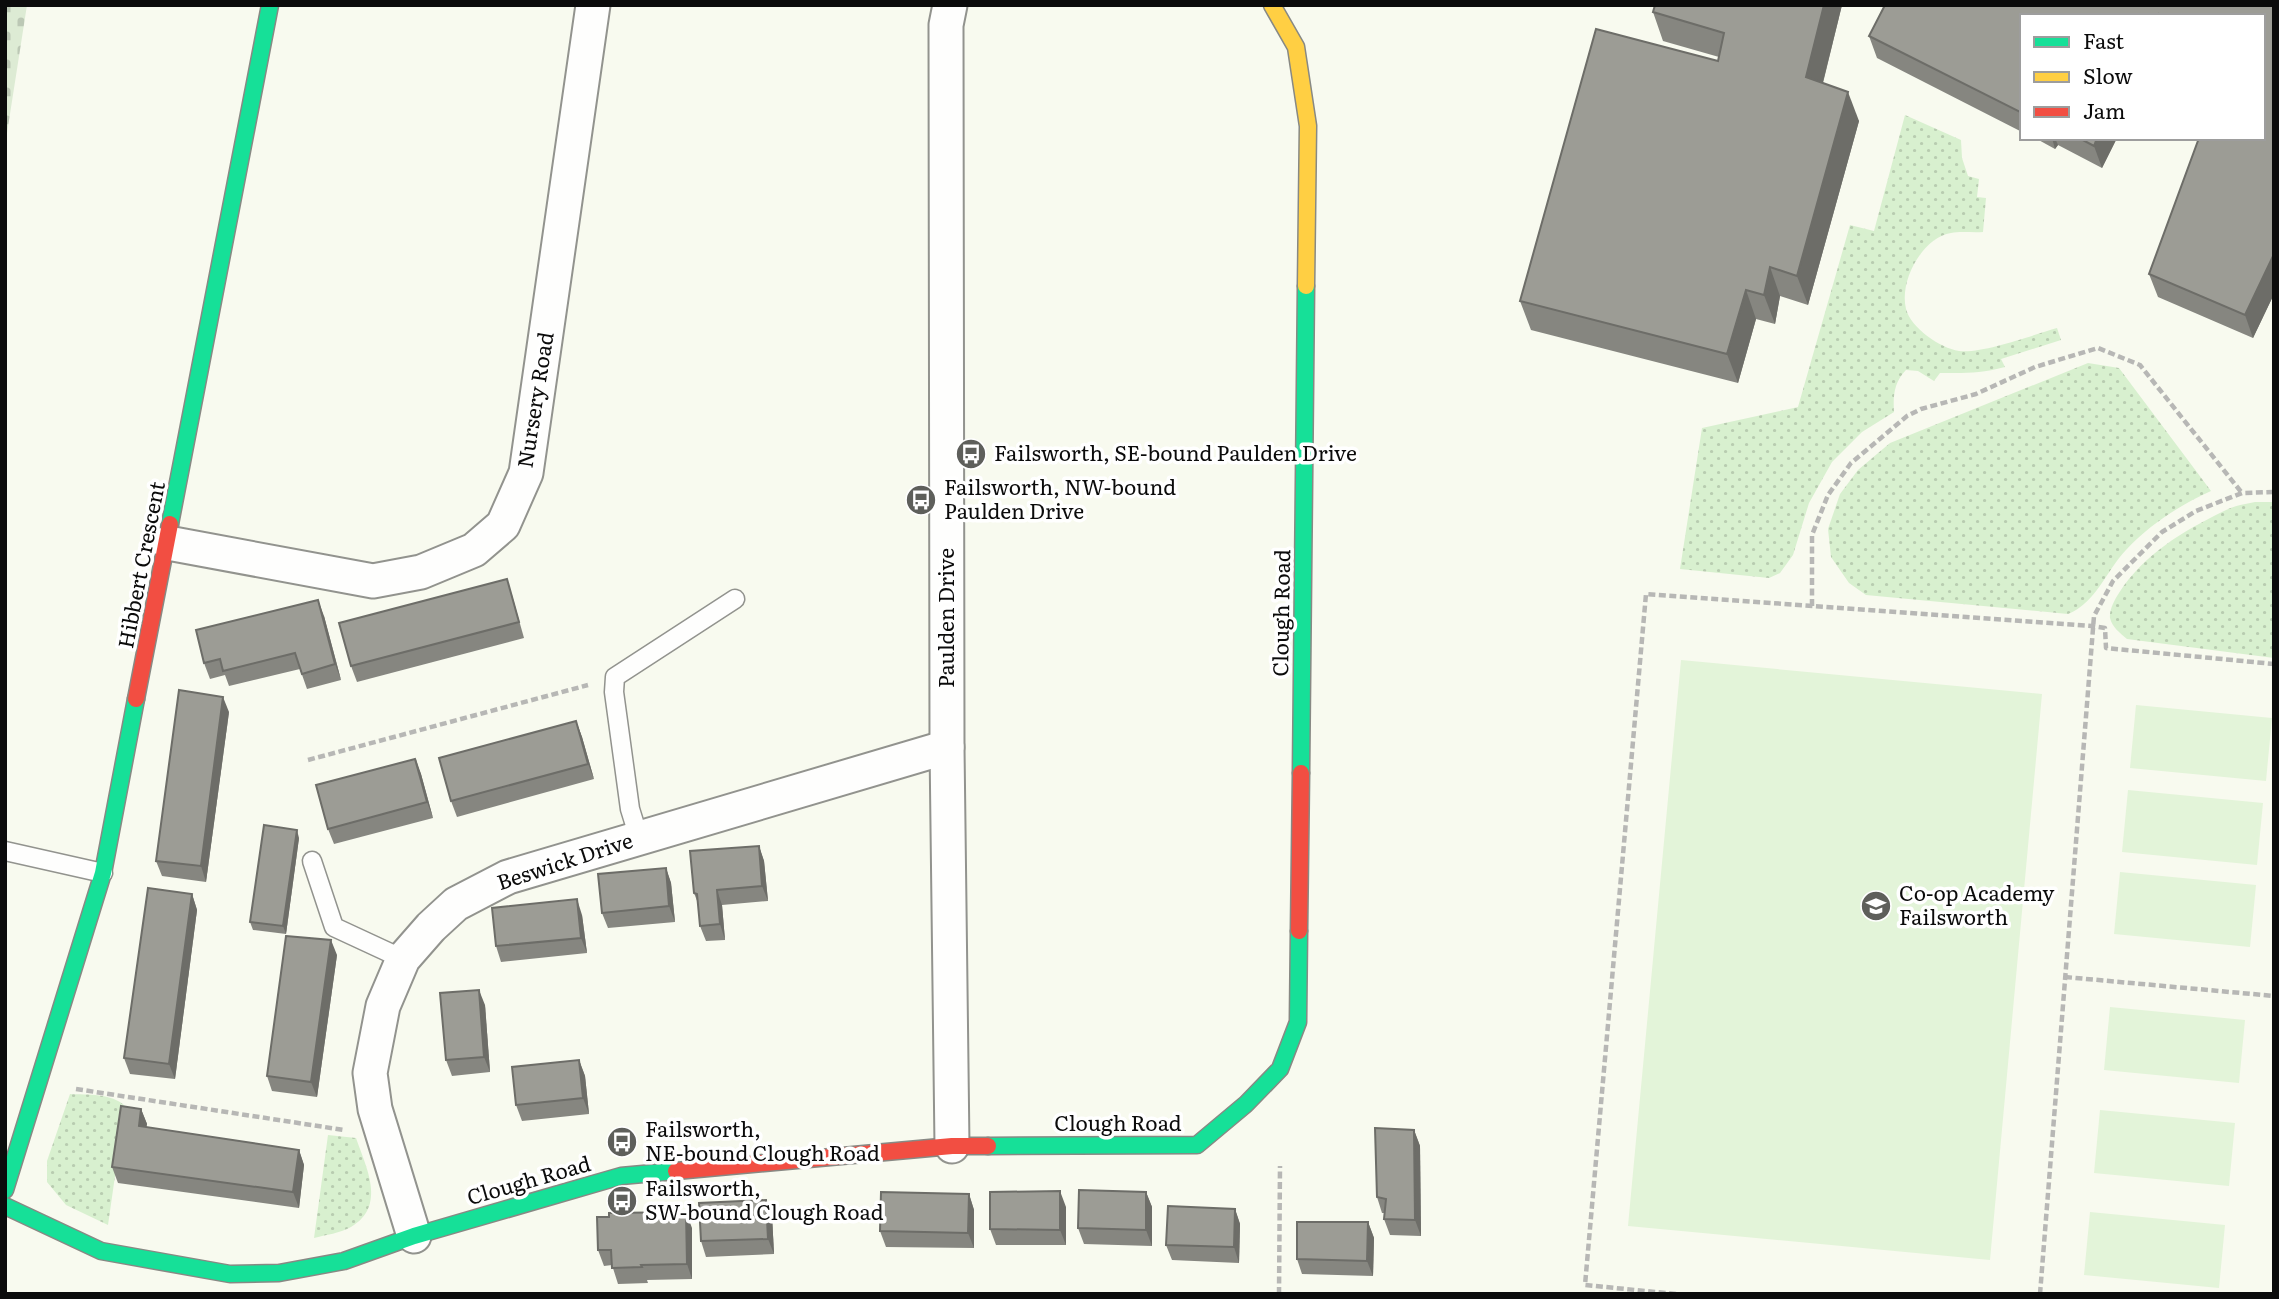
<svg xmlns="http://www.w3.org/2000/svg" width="2279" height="1299" font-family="Literata,serif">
<defs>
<pattern id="grass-dots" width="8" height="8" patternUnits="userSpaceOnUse" patternTransform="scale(1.75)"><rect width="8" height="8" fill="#d8f0cf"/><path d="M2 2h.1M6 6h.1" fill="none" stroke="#b8ccb0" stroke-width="1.8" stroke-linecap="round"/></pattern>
<pattern id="cemetery-stones" width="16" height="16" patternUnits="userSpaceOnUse" patternTransform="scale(1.75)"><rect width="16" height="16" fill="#ddebd4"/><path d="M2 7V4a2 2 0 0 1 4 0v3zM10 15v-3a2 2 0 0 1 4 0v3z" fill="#bcc8b5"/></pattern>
</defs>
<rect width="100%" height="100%" fill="#f8faef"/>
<g fill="url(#grass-dots)">
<path d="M 1905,115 L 1961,140 L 1962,158 L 1968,176 L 1979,179 L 1977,197 L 1986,198 L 1983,232 C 1973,233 1961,231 1951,233 C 1922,238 1899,281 1906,309 C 1911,328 1940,348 1959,351 C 1982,354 2033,335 2057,328 L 2061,340 L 2001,359 L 2005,367 C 1979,374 1965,373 1940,373 L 1934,381 L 1918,371 L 1906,370 C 1894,382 1893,396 1894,412 L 1862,432 L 1832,462 L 1809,503 L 1793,555 L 1780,573 L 1769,578 L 1680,569 L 1702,428 L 1798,407 L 1850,225 L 1874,231 Z"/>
<path d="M 2088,363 L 2119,368 L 2211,491 C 2180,505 2149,525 2126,550 C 2106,571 2096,603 2068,614 L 1866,595 L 1849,583 L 1831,557 L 1828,529 L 1840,494 L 1858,470 L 1890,443 Z"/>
<path d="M 2255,502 L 2274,502 L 2274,658 L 2127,639 C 2120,633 2112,627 2110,618 C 2109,610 2115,599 2119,593 C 2144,554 2183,531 2224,511 C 2233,506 2245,504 2255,502 Z"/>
<path d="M 70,1094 C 87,1095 112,1093 125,1106 L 108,1225 L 66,1205 L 47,1182 L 47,1161 Z"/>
<path d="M 328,1135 L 356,1138 C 366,1167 387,1206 351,1227 C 341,1233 325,1235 314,1238 Z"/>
</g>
<polygon fill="url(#cemetery-stones)" points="5,5 27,5 5,146"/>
<g fill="#e3f4d9">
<polygon points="1681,660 2042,694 1990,1260 1628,1226"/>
<polygon points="2136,705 2272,718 2266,781 2130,768"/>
<polygon points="2128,790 2263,803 2257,865 2122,852"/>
<polygon points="2120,872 2256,885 2250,947 2114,934"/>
<polygon points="2110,1007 2245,1020 2239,1083 2104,1070"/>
<polygon points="2100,1110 2235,1123 2229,1186 2094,1173"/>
<polygon points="2090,1212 2225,1225 2219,1288 2084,1275"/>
</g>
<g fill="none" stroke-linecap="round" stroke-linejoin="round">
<g stroke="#92938e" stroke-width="21">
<g id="lane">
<polyline points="639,838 630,809 614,692 615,677 735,599"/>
<polyline points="5,851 103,873"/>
<polyline points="312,861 334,927 403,959"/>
</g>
</g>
<g stroke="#92938e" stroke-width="37">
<g id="street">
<polyline points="950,5 946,25 947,747 952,1146"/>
<polyline points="168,543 373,581 421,572 474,550 503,525 526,473 593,5"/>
<polyline points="414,1236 375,1109 370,1073 383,1006 403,959 431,927 456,904 508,877 947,747"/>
</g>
</g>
<g stroke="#888984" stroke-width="19">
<g id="fast">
<polyline points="170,524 270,5"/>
<polyline points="1301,773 1306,286"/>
<polyline points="988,1146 1197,1145 1246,1104 1280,1069 1298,1022 1299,931"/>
<polyline points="5,1190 103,873 136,699"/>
<polyline points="5,1206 101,1251 230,1274 279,1273 344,1261 414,1236 621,1176 676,1171"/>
</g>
</g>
<g stroke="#888984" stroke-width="19">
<polyline id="slow" points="1272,5 1296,47 1308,126 1306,286"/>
</g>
<g stroke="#888984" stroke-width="19">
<g id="jam">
<polyline points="136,699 170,524"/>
<polyline points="1299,931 1301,773"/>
<polyline points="676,1171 952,1146 988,1146"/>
</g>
</g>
<g stroke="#b7b7b5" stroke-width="4.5" stroke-dasharray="7 3.5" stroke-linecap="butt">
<polyline points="1812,606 1812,535 1828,495 1851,463 1907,416 1921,409 1976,394 2035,367 2098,348 2140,365 2242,493"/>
<polyline points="308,760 588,685"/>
<polyline points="2065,977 2274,996"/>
<polyline points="76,1089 344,1130"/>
<polyline points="1279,1294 1280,1166"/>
<polyline points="1676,1294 1585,1285 1646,594 2092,626 2105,628 2106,648 2274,664"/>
<polyline points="2040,1294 2094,616 2113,581 2162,532 2196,511 2242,493 2274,492"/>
</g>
<use href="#lane" stroke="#fefefd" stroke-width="18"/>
<use href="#street" stroke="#fefefd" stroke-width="33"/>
<use href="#fast" stroke="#16e098" stroke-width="16"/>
<use href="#slow" stroke="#ffcf43" stroke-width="16"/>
<use href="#jam" stroke="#f24e42" stroke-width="16"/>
</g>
<g fill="#868680">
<polygon points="1842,5 1823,83 1859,121 1808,305 1780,296 1775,324 1756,319 1738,383 1531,330 1520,301 1718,61 1719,57 1663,41 1653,12"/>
<polygon points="1885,5 2274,5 2274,294 2253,338 2158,297 2149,274 2199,138 2263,138 2263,16 2022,16 2022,132 1877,58 1869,36"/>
<polygon points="2035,138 2117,138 2102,168 2058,145 2055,149"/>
<polygon points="512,595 524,638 357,682 351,666"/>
<polygon points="324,616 341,680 307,689 300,669 229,686 225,675 210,679 204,663"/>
<polygon points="229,712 206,882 162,876 156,861"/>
<polygon points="576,721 582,737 594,779 457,817 451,801"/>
<polygon points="416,759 421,774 433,818 334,844 328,829"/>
<polygon points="299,838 286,934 253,930 250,922"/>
<polygon points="759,846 764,861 768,901 722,905 725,940 706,941 700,926 699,906 694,893"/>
<polygon points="666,868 671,883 675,922 608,928 602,913"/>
<polygon points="192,894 197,910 175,1079 130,1074 124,1058"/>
<polygon points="582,915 587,953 501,962 496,946"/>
<polygon points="337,955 317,1097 272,1091 267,1076"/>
<polygon points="485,1005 490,1072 452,1076 446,1060"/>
<polygon points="579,1060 585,1076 589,1114 522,1121 516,1105"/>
<polygon points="141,1109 147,1124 146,1127 299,1150 304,1165 299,1208 118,1183 112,1167"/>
<polygon points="1414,1130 1420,1146 1421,1236 1390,1235 1384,1219 1385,1213 1382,1213 1377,1197"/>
<polygon points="1146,1192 1152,1207 1152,1246 1084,1244 1078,1228"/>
<polygon points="969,1194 974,1210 974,1248 886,1247 880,1231"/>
<polygon points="1066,1207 1066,1245 996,1245 990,1229"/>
<polygon points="1235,1209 1240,1224 1239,1263 1172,1260 1166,1245"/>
<polygon points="772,1215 774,1254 706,1257 701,1241"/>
<polygon points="1368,1222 1374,1238 1373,1276 1302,1274 1297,1259"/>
<polygon points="692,1228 692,1279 647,1280 648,1283 618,1284 612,1265 604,1266 598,1250"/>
</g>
<g fill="#6d6d68">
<polygon points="1824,5 1842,5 1817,106 1806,77"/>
<polygon points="1848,92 1859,121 1808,305 1797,276"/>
<polygon points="2052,138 2055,138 2058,145 2055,149"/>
<polygon points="2097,138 2117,138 2102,168 2094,146"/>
<polygon points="2274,254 2274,294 2253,338 2245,315"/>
<polygon points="1770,267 1780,296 1775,324 1764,295"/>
<polygon points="1746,290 1756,319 1738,383 1727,354"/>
<polygon points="318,600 324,616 341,680 335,664"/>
<polygon points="223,697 229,712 206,882 201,866"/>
<polygon points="576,721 582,737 594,779 588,764"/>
<polygon points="415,759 421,774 433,818 427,802"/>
<polygon points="297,830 299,838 286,934 283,926"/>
<polygon points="759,846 764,861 768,901 762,886"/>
<polygon points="666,868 671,883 675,922 669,906"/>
<polygon points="717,890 722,905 725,940 720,924"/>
<polygon points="192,894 197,910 175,1079 169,1064"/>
<polygon points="577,899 582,915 587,953 581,938"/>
<polygon points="331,940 337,955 317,1097 311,1082"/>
<polygon points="479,990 485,1005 490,1072 484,1057"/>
<polygon points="579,1060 585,1076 589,1114 583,1098"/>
<polygon points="141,1109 147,1124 144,1141 139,1126"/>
<polygon points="1414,1130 1420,1146 1421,1236 1415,1220"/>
<polygon points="299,1150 304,1165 299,1208 293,1192"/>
<polygon points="1060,1191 1066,1207 1066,1245 1060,1230"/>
<polygon points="1146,1192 1152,1207 1152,1246 1146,1230"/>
<polygon points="969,1194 974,1210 974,1248 968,1233"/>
<polygon points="766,1200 772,1215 774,1254 768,1239"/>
<polygon points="1235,1209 1240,1224 1239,1263 1234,1247"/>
<polygon points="686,1212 692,1228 692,1279 687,1264"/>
<polygon points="1368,1222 1374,1238 1373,1276 1367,1261"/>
</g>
<g fill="#9c9c95" stroke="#6d6d68" stroke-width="2">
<polygon points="1655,5 1824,5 1806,77 1848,92 1797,276 1770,267 1764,295 1746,290 1727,354 1520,301 1596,29 1718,61 1724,33 1653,12"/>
<polygon points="1885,5 2274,5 2274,254 2245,315 2149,274 2199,138 2263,138 2263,16 2164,16 2159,14 2158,16 2022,16 2022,113 1869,36"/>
<polygon points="2079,138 2097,138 2094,146"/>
<polygon points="507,579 519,622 351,666 339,623"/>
<polygon points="318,600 335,664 302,674 295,653 223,671 220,659 204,663 196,630"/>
<polygon points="179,690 223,697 201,866 156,861"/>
<polygon points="576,721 588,764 451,801 439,758"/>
<polygon points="415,759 427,802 328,829 316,785"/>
<polygon points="264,825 297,830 283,926 250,922"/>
<polygon points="759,846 762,886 717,890 720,924 700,926 697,894 694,893 690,851"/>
<polygon points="666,868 669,906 602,913 598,874"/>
<polygon points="148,888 192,894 169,1064 124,1058"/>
<polygon points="577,899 581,938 496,946 492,908"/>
<polygon points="286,936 331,940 311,1082 267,1076"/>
<polygon points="479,990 484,1057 446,1060 440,993"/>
<polygon points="579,1060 583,1098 516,1105 512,1067"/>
<polygon points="121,1106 141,1109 139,1126 299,1150 293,1192 112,1167"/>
<polygon points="1375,1128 1414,1130 1415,1220 1384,1219 1386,1199 1377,1197"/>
<polygon points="1079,1190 1146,1192 1146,1230 1078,1228"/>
<polygon points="1060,1191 1060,1230 990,1229 990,1192"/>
<polygon points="881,1192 969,1194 968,1233 880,1231"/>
<polygon points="766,1200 768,1239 701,1241 699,1203"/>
<polygon points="1168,1206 1235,1209 1234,1247 1166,1245"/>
<polygon points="686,1212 687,1264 641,1265 642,1267 612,1268 611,1250 598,1250 597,1217 609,1217 609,1213"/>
<polygon points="1297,1222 1368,1222 1367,1261 1297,1259"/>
</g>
<defs>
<g id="bus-disc" transform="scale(1.575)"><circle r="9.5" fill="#5e5f5b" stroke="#fff"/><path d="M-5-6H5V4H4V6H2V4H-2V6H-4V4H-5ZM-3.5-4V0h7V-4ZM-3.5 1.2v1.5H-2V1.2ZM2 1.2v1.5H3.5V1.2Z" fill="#fff"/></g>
<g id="school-disc" transform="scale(1.575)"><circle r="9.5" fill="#5e5f5b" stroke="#fff"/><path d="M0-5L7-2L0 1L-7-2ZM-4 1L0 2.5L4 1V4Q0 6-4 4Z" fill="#fff"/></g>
</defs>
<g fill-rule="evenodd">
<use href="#bus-disc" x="971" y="454"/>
<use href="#bus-disc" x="921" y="500"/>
<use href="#school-disc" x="1876" y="906"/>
<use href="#bus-disc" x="622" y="1142"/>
<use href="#bus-disc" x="622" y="1201"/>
</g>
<g text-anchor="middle" stroke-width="7" stroke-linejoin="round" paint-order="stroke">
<g font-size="21" fill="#0b0b0b" stroke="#fff">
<text transform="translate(536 400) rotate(-81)" y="7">Nursery Road</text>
<text transform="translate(142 565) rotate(-79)" y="7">Hibbert Crescent</text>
<text transform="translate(1282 613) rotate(-89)" y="7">Clough Road</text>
<text transform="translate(947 618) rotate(-90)" y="7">Paulden Drive</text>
<text transform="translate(565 862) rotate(-18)" y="7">Beswick Drive</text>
<text x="1118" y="1131">Clough Road</text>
<text transform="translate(529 1181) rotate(-16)" y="7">Clough Road</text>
</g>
<g font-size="21" fill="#0b0b0b" stroke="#fff" text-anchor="start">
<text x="994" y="461">Failsworth, SE-bound Paulden Drive</text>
<text x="944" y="495">Failsworth, NW-bound<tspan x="944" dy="24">Paulden Drive</tspan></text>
<text x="1899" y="901">Co-op Academy<tspan x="1899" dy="24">Failsworth</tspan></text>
<text x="645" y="1137">Failsworth,<tspan x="645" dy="24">NE-bound Clough Road</tspan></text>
<text x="645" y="1196">Failsworth,<tspan x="645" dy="24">SW-bound Clough Road</tspan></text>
</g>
</g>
<rect width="2279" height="1299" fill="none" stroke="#0b0b0b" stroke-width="14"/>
<rect x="2020" y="14" width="245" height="126" fill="#ffffff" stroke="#9d9d9d" stroke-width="2"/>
<rect x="2034" y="37" width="35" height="10" fill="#16e098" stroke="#9d9d9d" stroke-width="2"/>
<text x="2083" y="49" font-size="21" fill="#0b0b0b">Fast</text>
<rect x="2034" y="72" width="35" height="10" fill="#ffcf43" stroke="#9d9d9d" stroke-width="2"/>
<text x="2083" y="84" font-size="21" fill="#0b0b0b">Slow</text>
<rect x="2034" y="107" width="35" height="10" fill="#f24e42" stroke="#9d9d9d" stroke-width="2"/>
<text x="2083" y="119" font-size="21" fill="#0b0b0b">Jam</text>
</svg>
